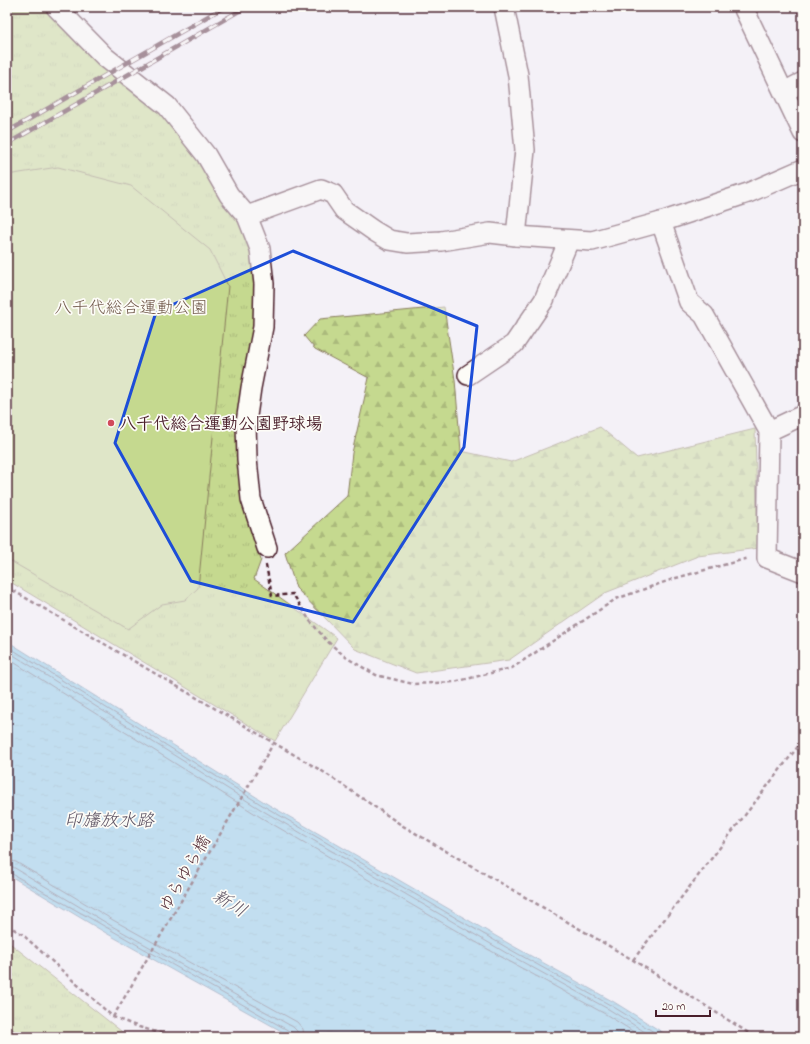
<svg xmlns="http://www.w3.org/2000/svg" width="810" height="1044" font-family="'Indie Flower','Klee One',sans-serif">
<defs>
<pattern id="grass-tufts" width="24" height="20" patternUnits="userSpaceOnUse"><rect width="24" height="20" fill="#c5d98f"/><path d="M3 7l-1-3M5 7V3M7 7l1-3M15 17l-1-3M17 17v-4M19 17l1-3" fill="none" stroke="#abba7c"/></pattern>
<pattern id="forest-firs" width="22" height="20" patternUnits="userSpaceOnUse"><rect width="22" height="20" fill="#c5d98f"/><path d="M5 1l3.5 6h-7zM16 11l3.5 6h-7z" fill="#abba7c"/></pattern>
<pattern id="water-ripples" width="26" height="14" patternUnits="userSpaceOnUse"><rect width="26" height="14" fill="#85c8e6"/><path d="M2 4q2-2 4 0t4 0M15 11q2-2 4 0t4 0" fill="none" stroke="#74abc5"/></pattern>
<pattern id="building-hatch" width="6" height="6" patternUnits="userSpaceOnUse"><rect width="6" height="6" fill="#cec5f8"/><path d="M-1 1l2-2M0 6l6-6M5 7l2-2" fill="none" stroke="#b2a9d5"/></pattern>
</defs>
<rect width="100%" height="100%" fill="#f4f1f7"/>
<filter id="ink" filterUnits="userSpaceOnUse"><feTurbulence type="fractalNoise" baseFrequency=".025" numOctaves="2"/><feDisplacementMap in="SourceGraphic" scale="8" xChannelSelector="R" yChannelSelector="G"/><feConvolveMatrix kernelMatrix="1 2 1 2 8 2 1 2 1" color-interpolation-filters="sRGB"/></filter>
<g filter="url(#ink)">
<g fill="url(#grass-tufts)" stroke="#887c5d">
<polygon points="7,7 46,7 159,112 198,161 221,198 243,225 253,253 255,326 241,390 237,449 245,514 261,560 254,579 337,638 275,741 7,580"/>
<polygon points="7,941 126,1035 133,1037 7,1037"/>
</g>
<polygon fill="url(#forest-firs)" stroke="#887c5d" points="444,307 455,380 461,451 511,462 600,427 637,458 755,429 758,548 698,556 605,593 509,660 416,673 355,649 296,588 285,553 347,496 352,453 369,378 315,349 304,336 320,319"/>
<polygon fill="#c5d98f" stroke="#887c5d" points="58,167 131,186 210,250 228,286 198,588 185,600 162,604 128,629 7,559 7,175"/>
<polygon fill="url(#water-ripples)" stroke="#6d849b" points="7,641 269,805 513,946 614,1002 670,1037 292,1037 106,933 7,874"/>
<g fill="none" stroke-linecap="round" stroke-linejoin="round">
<g stroke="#626376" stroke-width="1">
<polyline points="7,646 267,808 511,950 612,1006 662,1037"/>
<polyline points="7,651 265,812 508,954 610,1010 653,1037"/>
<polyline points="7,658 262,818 505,959 607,1015 642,1037"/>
<polyline points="7,860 16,862 113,920 297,1022 303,1029 304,1037"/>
<polyline points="7,866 13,867 110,925 293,1027 297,1031 298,1037"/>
<polyline points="7,871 291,1032 293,1037"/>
</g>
</g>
<polygon fill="url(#building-hatch)" stroke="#4a1f2b" points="10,1027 21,1037 7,1037 7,1030"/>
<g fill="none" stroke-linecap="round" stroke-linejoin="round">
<g stroke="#4a1f2b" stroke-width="22">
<g id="minor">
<polyline points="56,7 105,57 167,106 206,155 229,195 247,216 260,249 264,284 263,327 251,388 246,423 247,459 251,499 267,548"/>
<polyline points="504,7 518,75 525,150 516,236"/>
<polyline points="743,7 803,133"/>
<polyline points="784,92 803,82"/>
<polyline points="247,216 321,189 333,194 344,210 374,231 389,240 407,243 441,241 490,233 516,236 592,241 661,222 748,193 803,169"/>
<polyline points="661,222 689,302 704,315 769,431 767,558 803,572"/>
<polyline points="468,375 514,344 544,300 569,240"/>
<polyline points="769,431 803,415"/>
</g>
</g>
<g stroke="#4a1f2b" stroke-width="2.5" stroke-dasharray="4 3" stroke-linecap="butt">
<polyline points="266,565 272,596 293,594 310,621 327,641 347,658 376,675 413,684 454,682 512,668 616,599 676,578 749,558"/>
<polyline points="7,587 322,771 403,826 633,960 755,1037"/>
<polyline points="7,925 22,934 113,1017 139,1027 174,1037"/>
<polyline points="633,960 803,740"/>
<polyline points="113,1017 273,744"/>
</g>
<use href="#minor" stroke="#fdfcf7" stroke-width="19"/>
<g stroke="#4a1f2b" stroke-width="4.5">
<g id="rail">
<polyline points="7,132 224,7"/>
<polyline points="7,144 246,7"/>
</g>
</g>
<use href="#rail" stroke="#fdfcf7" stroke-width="3" stroke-dasharray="9" stroke-linecap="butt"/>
</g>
</g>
<path d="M0 0H810V1044H0ZM 293,251 L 477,326 L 464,447 L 353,622 L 191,581 L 115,443 L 156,312 Z" fill="#f4f1f7" fill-opacity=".55" fill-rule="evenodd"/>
<path fill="none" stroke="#1d4ed8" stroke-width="3" stroke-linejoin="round" d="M 293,251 L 477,326 L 464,447 L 353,622 L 191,581 L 115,443 L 156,312 Z"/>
<circle fill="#d1495b" stroke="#fdfcf7" stroke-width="1.5" cx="111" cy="423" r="4"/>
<g text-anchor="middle" stroke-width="3.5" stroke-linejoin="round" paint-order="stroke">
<g font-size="17" fill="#6f5749" stroke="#fdfcf7">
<text x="131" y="313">八千代総合運動公園</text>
</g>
<g font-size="17" font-weight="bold" fill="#4a1f2b" stroke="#fdfcf7" text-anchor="start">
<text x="119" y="429">八千代総合運動公園野球場</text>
</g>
<g font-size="17" fill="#4a1f2b" stroke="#fdfcf7">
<text transform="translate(184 873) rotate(-60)" y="6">ゆらゆら橋</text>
</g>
<g font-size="18" font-style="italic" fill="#5c5263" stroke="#fdfcf7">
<text x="109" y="826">印旛放水路</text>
<text transform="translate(230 903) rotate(31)" y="6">新川</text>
</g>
</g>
<rect width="810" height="1044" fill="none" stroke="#fdfcf7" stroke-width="24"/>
<rect x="12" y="12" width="786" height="1020" fill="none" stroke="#4a1f2b" stroke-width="1.5" filter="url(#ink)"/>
<path d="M656 1010v6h54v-6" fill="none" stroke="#4a1f2b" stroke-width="2"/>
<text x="662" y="1010" font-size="12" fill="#4a1f2b" stroke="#fdfcf7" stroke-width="3" paint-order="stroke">20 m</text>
</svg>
